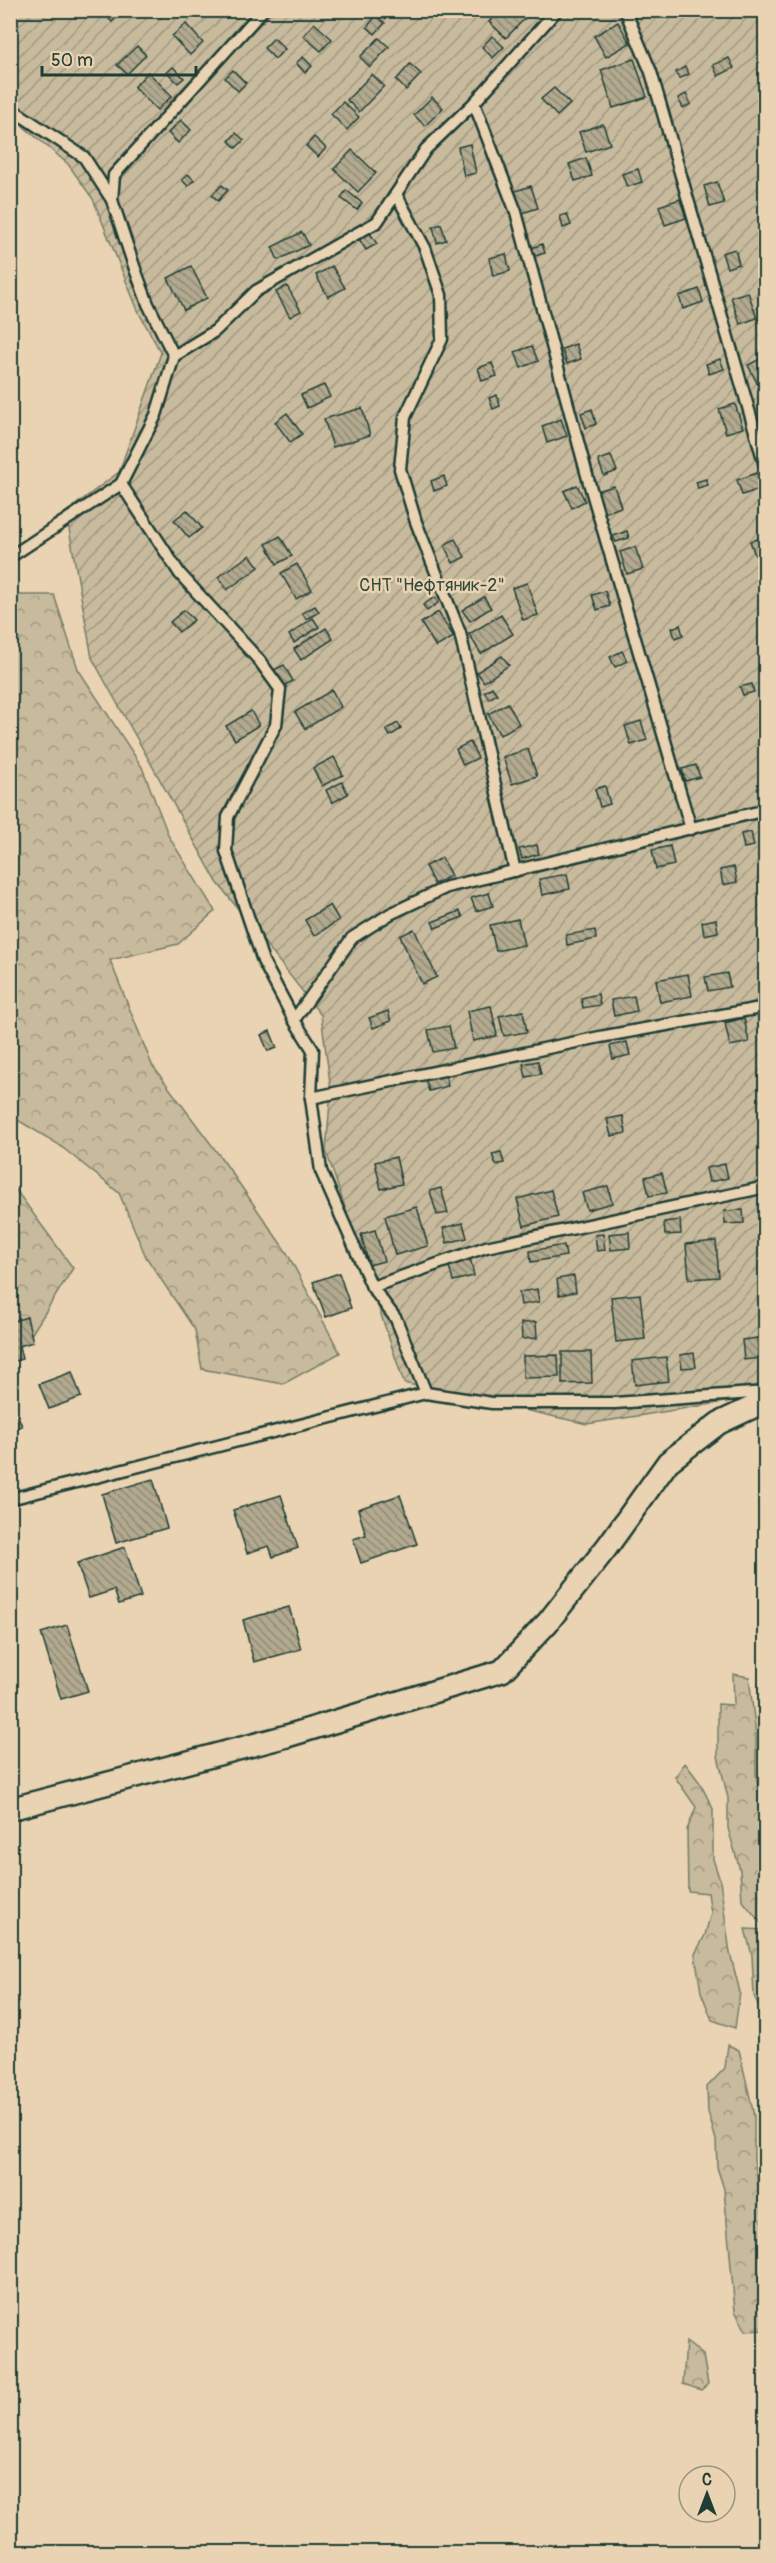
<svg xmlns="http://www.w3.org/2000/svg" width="776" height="2563" font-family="Pangolin,sans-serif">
<defs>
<pattern id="forest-crowns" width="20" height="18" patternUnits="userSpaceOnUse" patternTransform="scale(1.5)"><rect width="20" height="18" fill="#c8ba9d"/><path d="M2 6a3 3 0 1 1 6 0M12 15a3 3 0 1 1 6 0" fill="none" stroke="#a29881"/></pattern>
<pattern id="garden-furrows" width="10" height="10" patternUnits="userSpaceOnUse" patternTransform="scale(1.5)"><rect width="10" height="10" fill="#c8ba9d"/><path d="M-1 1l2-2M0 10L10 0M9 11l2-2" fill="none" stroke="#a29881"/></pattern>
<pattern id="building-back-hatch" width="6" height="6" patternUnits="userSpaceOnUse" patternTransform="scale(1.5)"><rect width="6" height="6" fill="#b2a98f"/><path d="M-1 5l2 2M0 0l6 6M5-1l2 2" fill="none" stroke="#908b76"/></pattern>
</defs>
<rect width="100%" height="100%" fill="#e9d3b2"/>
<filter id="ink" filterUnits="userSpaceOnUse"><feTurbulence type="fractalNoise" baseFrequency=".0167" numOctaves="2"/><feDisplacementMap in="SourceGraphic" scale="12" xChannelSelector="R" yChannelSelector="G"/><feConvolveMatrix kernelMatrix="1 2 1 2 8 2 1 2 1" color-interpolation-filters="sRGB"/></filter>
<g filter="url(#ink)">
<g fill="url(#forest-crowns)" stroke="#747c68" stroke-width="1.5">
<polygon points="11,595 54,595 78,669 142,767 169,837 215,911 178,944 110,960 152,1065 225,1163 287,1253 340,1353 283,1384 202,1369 195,1330 146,1257 119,1193 58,1144 11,1116"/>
<polygon points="10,1182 73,1268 31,1335 11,1336"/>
<polygon points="733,1674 749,1677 756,1735 756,1775 766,1839 765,1928 742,1900 740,1870 728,1828 728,1798 718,1756 718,1704 734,1705"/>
<polygon points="685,1763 700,1783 713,1809 713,1859 720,1881 730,1953 740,1992 735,2028 712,2020 701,1992 695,1954 705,1935 711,1913 708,1893 688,1891 687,1830 696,1807 675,1777"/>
<polygon points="745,1929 765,1930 765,2018 754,1996 752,1955"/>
<polygon points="728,2045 739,2050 754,2115 754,2159 765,2228 765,2330 746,2331 735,2311 724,2189 717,2167 716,2140 708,2112 707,2087 725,2068"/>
<polygon points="686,2342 703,2355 708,2384 701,2390 683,2384"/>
</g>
<polygon fill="url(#garden-furrows)" stroke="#747c68" stroke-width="1.5" points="10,11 765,11 765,1390 725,1402 587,1424 404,1383 326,1151 331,1090 321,1015 217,882 92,658 66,512 119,472 161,353 139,313 93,199 68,164 11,116"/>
<g fill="url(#building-back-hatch)" stroke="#1f3d34" stroke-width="1.5">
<polygon points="113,10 122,12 112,22 107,17"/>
<polygon points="501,10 532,10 532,11 506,38 489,22"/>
<polygon points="376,16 385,23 375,34 367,27"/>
<polygon points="618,22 630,43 606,57 594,36"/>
<polygon points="314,23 332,39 321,51 303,36"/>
<polygon points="186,24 203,43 190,55 172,36"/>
<polygon points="492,36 504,47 493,58 482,47"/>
<polygon points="274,38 285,49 275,59 264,48"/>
<polygon points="379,38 389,47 370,67 360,57"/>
<polygon points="137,46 146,55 127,74 117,65"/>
<polygon points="303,57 312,66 305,73 296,63"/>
<polygon points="729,58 734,68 718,76 713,65"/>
<polygon points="634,59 647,97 613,108 601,70"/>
<polygon points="410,64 421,74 406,90 396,80"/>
<polygon points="173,67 184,78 178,83 167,72"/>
<polygon points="685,67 689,74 679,79 676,72"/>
<polygon points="233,70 246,83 238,91 225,78"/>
<polygon points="148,72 172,96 157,110 134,87"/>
<polygon points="372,74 384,86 359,112 347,100"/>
<polygon points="554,88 570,104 557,116 541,99"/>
<polygon points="686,94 691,104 683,108 678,98"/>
<polygon points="432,97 443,108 425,126 414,115"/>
<polygon points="343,102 359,117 347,130 331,114"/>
<polygon points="181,120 191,130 178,143 168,133"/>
<polygon points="603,124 610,144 586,152 579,132"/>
<polygon points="236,133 244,140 236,148 229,141"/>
<polygon points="314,137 326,148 318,157 306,146"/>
<polygon points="470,144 476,173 464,176 458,147"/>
<polygon points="352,150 376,173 358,192 334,169"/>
<polygon points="586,158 592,176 575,181 569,164"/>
<polygon points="638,169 642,182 627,187 622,174"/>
<polygon points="188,174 194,180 188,186 182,180"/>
<polygon points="717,182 724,203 710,207 704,186"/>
<polygon points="222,185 228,190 218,201 212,195"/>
<polygon points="531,186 538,208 522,213 515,191"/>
<polygon points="346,190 362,203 357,210 341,198"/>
<polygon points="680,199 686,218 665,225 659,206"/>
<polygon points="567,214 571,225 563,228 560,216"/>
<polygon points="441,224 446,240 437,243 433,227"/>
<polygon points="302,232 309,245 278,260 272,247"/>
<polygon points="370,233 377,244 366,250 359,239"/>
<polygon points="542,244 545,253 535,256 532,248"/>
<polygon points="735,249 739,264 727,268 722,253"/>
<polygon points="506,254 510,271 493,276 489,258"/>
<polygon points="191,266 207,298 184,310 168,278"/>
<polygon points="332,266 345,288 328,297 316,275"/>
<polygon points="287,286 301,311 290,317 276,292"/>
<polygon points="699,289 703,302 683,309 679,296"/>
<polygon points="748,292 757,318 740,324 731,297"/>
<polygon points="576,344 581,359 567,364 562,349"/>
<polygon points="532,346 538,361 521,368 515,352"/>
<polygon points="720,359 724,369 709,374 706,364"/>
<polygon points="760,359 766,370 766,379 757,383 748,365"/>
<polygon points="492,363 497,376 482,381 478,368"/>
<polygon points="324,385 330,397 307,408 301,395"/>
<polygon points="497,395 500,406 493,409 489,398"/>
<polygon points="735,404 743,428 726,433 719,409"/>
<polygon points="362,408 370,435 333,447 324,419"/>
<polygon points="592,409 596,424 586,428 581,413"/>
<polygon points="287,413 302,434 290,442 275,422"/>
<polygon points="561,419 567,436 547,443 542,426"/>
<polygon points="611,456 617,471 604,476 598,460"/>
<polygon points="757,473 763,488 742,495 737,480"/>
<polygon points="444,476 447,486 434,491 431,481"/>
<polygon points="706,479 708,485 698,488 696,482"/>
<polygon points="577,485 585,501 572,508 564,491"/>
<polygon points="614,486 621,507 604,513 597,491"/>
<polygon points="187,510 202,528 189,538 174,520"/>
<polygon points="627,531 629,538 616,542 613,536"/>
<polygon points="280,536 292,556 277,564 266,544"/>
<polygon points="766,537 766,552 755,555 750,541"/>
<polygon points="455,539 465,557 453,563 444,545"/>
<polygon points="635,547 643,569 627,574 620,552"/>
<polygon points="250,555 259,567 227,590 218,577"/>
<polygon points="297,564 312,590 296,599 281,573"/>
<polygon points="527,583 538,615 523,620 512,588"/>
<polygon points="605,591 610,606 597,610 592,595"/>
<polygon points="435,597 438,603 427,611 423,605"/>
<polygon points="484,597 491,608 470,621 462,610"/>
<polygon points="315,606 319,612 306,619 302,613"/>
<polygon points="184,610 194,620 179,632 170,622"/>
<polygon points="438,612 454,637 436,647 421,623"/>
<polygon points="501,615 513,634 481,654 469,634"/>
<polygon points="313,618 319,627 294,643 289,635"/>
<polygon points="680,625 683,635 675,638 672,628"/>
<polygon points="326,628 333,639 301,660 294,649"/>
<polygon points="622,651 627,661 615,667 610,657"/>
<polygon points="502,656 509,665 484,682 477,672"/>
<polygon points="284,665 293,681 283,686 274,670"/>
<polygon points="752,684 754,692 743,695 740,687"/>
<polygon points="492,687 497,694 489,699 484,692"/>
<polygon points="332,690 341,707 305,729 295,712"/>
<polygon points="508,703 519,724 500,735 488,714"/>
<polygon points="251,711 259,725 235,740 226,726"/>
<polygon points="766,715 766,739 763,739 757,718"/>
<polygon points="641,721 647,740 631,745 625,726"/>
<polygon points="398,723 401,729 390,736 386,729"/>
<polygon points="470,742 478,758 463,765 456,749"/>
<polygon points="528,749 537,776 512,784 503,757"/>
<polygon points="334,757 343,775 322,786 313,768"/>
<polygon points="696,765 700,777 685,781 682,769"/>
<polygon points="342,782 348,794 332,803 326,790"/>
<polygon points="605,786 610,804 600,807 595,789"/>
<polygon points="751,832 754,846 744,848 741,834"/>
<polygon points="537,845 539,854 522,859 519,849"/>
<polygon points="670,846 674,865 656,869 652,850"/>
<polygon points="442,858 451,876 434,884 425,866"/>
<polygon points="734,867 737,882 723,885 720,870"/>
<polygon points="567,874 570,889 542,895 539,879"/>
<polygon points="489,893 493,906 476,911 471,898"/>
<polygon points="330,905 339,920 314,936 305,920"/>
<polygon points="460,911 463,917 435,928 432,922"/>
<polygon points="518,919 524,945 496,951 490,925"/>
<polygon points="716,919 718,932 704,935 702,922"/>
<polygon points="414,929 437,977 422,984 400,936"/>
<polygon points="595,930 596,939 567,945 566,935"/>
<polygon points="727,973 730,987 708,991 705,977"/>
<polygon points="688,974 692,996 660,1002 656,980"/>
<polygon points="598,994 600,1005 583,1008 581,998"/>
<polygon points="634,996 637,1011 614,1016 611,1000"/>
<polygon points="491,1006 497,1036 473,1041 467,1011"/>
<polygon points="388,1011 391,1021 373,1028 369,1018"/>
<polygon points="523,1011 527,1032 504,1036 499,1016"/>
<polygon points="744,1018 749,1042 730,1046 725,1023"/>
<polygon points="449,1026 454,1048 433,1052 428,1030"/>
<polygon points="270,1031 277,1048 268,1051 261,1035"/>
<polygon points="627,1042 630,1055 613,1059 610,1046"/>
<polygon points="538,1061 541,1074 526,1077 523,1064"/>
<polygon points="445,1073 448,1086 429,1091 425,1078"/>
<polygon points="623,1116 626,1133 611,1136 607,1119"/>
<polygon points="501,1152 504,1163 496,1165 492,1154"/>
<polygon points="396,1157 402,1184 381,1189 375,1162"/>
<polygon points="725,1164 728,1178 709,1182 706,1168"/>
<polygon points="662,1173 667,1193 649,1196 645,1177"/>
<polygon points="608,1186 612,1203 587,1210 582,1193"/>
<polygon points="441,1188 448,1213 437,1215 430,1191"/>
<polygon points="551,1190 558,1217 524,1226 517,1199"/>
<polygon points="417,1207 428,1246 395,1255 385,1216"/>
<polygon points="743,1210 744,1223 725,1224 724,1211"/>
<polygon points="680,1220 681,1234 665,1235 664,1222"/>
<polygon points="463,1223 467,1238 447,1243 443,1228"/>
<polygon points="375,1230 384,1261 369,1265 361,1234"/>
<polygon points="629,1232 630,1248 611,1250 609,1234"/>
<polygon points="603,1234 605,1250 597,1251 595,1235"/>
<polygon points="716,1241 719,1277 689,1279 686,1244"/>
<polygon points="564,1245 566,1256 531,1262 530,1251"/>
<polygon points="470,1257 474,1276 453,1281 448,1263"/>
<polygon points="339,1273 351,1308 326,1317 313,1282"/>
<polygon points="574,1276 576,1292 559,1295 557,1279"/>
<polygon points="537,1289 539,1302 521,1305 519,1292"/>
<polygon points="640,1294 645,1339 616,1342 611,1297"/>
<polygon points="27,1317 33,1342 19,1346 22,1359 10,1362 10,1322"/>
<polygon points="536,1322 537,1338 522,1339 521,1323"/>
<polygon points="757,1338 759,1358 744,1360 742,1340"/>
<polygon points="562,1352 591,1352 592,1383 562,1384"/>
<polygon points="694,1353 696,1367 682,1368 680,1355"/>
<polygon points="558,1355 559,1377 523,1378 523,1356"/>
<polygon points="666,1357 669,1381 635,1385 632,1361"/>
<polygon points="72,1372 81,1397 49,1409 39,1384"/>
<polygon points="14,1405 22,1426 10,1430 10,1406"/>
<polygon points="153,1479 167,1528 116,1543 102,1494"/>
<polygon points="281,1495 298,1548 273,1557 269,1546 247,1553 233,1510"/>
<polygon points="400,1495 417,1544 361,1563 353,1539 366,1535 358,1509"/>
<polygon points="125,1547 141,1597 119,1604 114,1590 89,1598 77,1563"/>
<polygon points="289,1607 301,1649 254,1662 243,1620"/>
<polygon points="67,1625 88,1691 61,1699 41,1633"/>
</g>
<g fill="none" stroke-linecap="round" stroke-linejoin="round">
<g stroke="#1f3d34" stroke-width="15">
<g id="service">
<polyline points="625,10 651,72 766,469"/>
<polyline points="474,103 516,212 588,479 691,829"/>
<polyline points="10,108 84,157 112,200"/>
<polyline points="396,194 425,248 441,295 442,339 405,417 400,469 416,522 460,633 515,871"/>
<polyline points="174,356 148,304 135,269 112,200 114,175 263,10"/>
<polyline points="121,484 180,574 259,660 280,689 276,725 228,817 226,851 263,961 294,1020 313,1050 311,1098 321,1171 372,1287 396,1319 426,1393 492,1403 615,1403 766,1392"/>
<polyline points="10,557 121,484 156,415 174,356 215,331 256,291 377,222 426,149 474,103 557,10"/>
<polyline points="294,1020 352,938 390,914 447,887 766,810"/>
<polyline points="311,1098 600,1037 766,1007"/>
<polyline points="372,1287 486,1247 766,1187"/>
<polyline points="10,1499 426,1393"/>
</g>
</g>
<g stroke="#1f3d34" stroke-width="26">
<polyline id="minor" points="10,1809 287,1736 502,1671 548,1622 607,1547 668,1462 719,1423 766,1401"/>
</g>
<use href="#service" stroke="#e9d3b2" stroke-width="10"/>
<use href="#minor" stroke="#e9d3b2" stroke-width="21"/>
</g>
</g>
<g text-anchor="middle" stroke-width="5" stroke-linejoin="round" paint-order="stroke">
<g font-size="18" fill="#304a3e" stroke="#e9d3b2">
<text x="432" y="591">СНТ "Нефтяник-2"</text>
</g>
</g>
<rect width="776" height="2563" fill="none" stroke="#e9d3b2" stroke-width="36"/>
<rect x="18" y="18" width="740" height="2527" fill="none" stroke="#1f3d34" stroke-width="2" filter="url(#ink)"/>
<g transform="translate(707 2494)"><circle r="28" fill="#e9d3b2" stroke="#989780" stroke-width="1.5"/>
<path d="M0-4.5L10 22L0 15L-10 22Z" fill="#1f3d34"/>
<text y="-9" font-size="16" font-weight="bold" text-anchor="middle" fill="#1f3d34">С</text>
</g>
<path d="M42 66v9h154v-9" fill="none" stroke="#1f3d34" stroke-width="3"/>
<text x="51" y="66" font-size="18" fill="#1f3d34" stroke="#e9d3b2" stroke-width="4.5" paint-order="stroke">50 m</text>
</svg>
